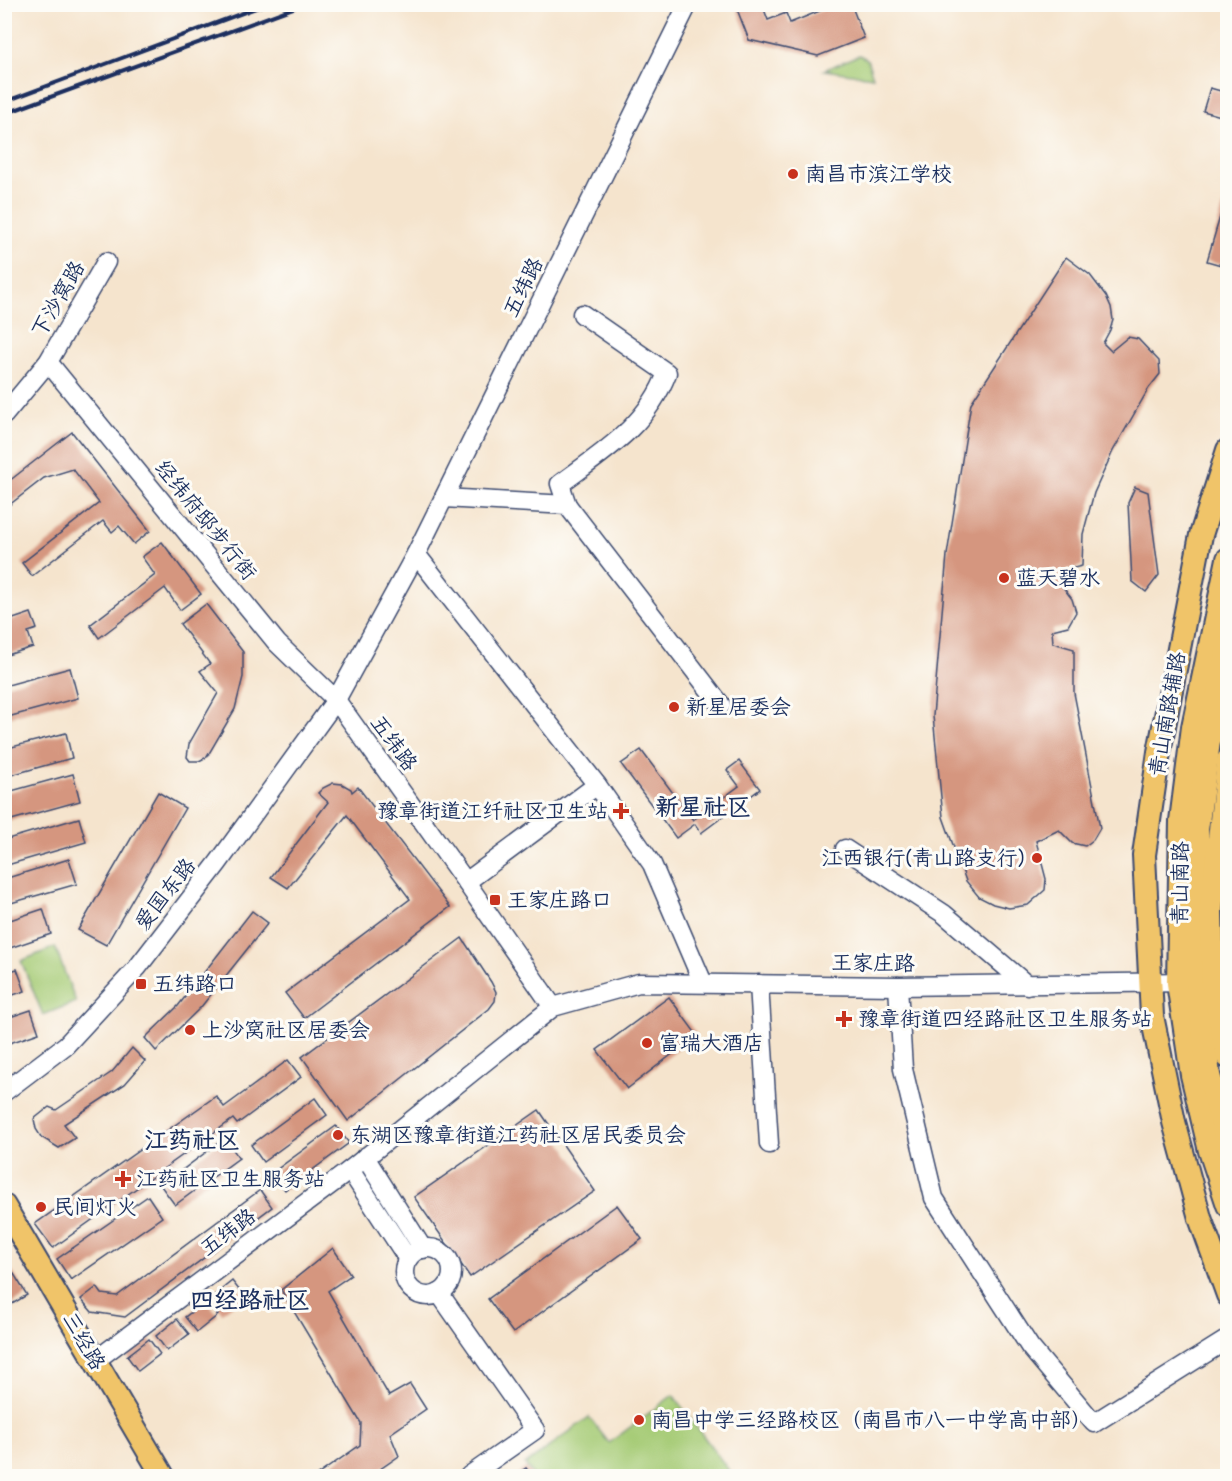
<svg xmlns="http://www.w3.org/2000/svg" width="1232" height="1481" font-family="'Patrick Hand','LXGW WenKai TC',sans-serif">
<rect width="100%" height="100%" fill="#fdfcf7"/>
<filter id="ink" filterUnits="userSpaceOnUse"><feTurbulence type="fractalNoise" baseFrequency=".0167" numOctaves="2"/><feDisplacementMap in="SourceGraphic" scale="12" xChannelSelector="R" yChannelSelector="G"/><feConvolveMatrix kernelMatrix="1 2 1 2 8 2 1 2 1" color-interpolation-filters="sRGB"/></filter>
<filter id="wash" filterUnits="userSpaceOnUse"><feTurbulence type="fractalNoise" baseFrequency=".008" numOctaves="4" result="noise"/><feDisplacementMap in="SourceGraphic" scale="24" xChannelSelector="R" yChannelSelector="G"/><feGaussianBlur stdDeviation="1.35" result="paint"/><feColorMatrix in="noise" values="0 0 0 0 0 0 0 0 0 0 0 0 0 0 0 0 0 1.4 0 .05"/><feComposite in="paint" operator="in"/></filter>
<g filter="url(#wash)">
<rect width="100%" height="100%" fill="#f5e4cd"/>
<g fill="#a5cb75" stroke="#607d6a" stroke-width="1.5">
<polygon points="859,55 867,59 873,77 824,70"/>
<polygon points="55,947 76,1002 43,1015 21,961"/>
<polygon points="673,1395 733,1476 534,1476 525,1465 589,1417 609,1443"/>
</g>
<g id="blocks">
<g fill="#d5967f">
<polygon points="735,4 762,4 768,20 786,13 790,23 837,4 851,4 864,38 818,56 749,40"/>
<polygon points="1210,88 1228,93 1228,118 1203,111"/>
<polygon points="1227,193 1228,193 1228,267 1207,261"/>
<polygon points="1066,257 1090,275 1106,296 1111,307 1113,320 1110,330 1103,343 1111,351 1128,337 1138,339 1159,361 1160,374 1149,388 1113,451 1094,493 1083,534 1082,566 1066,570 1062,586 1072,599 1076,612 1068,626 1052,630 1053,643 1074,649 1074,693 1100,828 1093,840 1085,846 1072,843 1059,830 1036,841 1046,879 1045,890 1028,905 1009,908 993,904 979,897 966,881 943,817 933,716 947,555 971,403"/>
<polygon points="72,432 150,531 134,544 119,526 112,532 103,521 32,576 22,563 99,503 73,469 44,478 4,509 4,485"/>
<polygon points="1135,487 1148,492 1159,575 1146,592 1132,581 1128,503"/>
<polygon points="162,542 201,594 180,610 165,588 99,638 90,625 155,575 142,557"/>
<polygon points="206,604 243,652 243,677 235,709 207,757 199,761 190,761 187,757 189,744 218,693 200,671 210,664 180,624"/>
<polygon points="31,613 37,629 28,632 33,647 4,656 4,622"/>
<polygon points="70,668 78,698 4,718 4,686"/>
<polygon points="66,733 72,758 4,777 4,749"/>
<polygon points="641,750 693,820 739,786 727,770 739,761 760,789 701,833 695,824 676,838 621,764"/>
<polygon points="73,774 80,801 4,822 4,793"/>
<polygon points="333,783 342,784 351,789 352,792 358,787 450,907 304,1018 285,993 410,899 347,815 288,888 271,877 328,802 318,793 323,788"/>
<polygon points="158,792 185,808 106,945 78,930"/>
<polygon points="79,818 86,842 4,866 4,840"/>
<polygon points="69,859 77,884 4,905 4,879"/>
<polygon points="43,909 51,934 4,950 4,922"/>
<polygon points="252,911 268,923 201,1007 156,1051 145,1038 178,1006"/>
<polygon points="462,938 491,982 496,992 495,1001 489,1009 348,1121 302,1057"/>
<polygon points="17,969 25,991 4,998 4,973"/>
<polygon points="669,997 697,1035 627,1089 597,1050"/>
<polygon points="31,1010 39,1033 4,1045 4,1019"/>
<polygon points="132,1048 145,1061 125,1084 64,1124 75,1138 59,1148 41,1137 36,1129 34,1119 49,1107 56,1110 112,1072"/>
<polygon points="288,1060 301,1077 237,1124 233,1119 53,1248 35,1224 216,1096 224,1107"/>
<polygon points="315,1098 327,1115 263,1162 251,1145"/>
<polygon points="539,1110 595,1191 470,1277 414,1197"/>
<polygon points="336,1126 349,1143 285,1190 272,1173"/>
<polygon points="225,1138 239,1158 175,1205 161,1186"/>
<polygon points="260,1190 272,1207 125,1317 92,1312 81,1299 97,1287 102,1294 117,1296"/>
<polygon points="148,1196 162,1217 71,1280 57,1259"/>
<polygon points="617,1205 642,1239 513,1333 488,1299"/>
<polygon points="333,1248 351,1275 328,1291 389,1396 410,1384 426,1409 390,1434 399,1456 370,1476 316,1476 360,1445 361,1423 281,1290"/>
<polygon points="4,1258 27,1295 4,1309"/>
<polygon points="232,1281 244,1296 222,1313 211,1298"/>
<polygon points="207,1300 218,1315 197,1332 185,1317"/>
<polygon points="177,1319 189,1334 167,1351 156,1336"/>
<polygon points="149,1339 160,1354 138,1371 127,1356"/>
<polygon points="526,1468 532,1476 514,1476"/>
</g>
</g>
</g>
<g filter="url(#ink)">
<use href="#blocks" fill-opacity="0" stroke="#3c4a6f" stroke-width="1.5"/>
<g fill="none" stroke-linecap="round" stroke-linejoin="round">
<g stroke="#3c4a6f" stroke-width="21">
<g id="minor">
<polyline points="48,362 277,643 336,700 466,882 553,1007"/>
<polyline points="4,415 48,362 106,262"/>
<polyline points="444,498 567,505 721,705"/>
<path d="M 567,505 L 560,484 C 603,452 647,426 667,373 L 582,314"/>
<polyline points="416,554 597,785 652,864 703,983"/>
<polyline points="845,849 944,914 1027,985"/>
<polyline points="466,882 597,785"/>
<polyline points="759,984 769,1144"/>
<polyline points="898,986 903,1069 934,1198 1030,1347 1094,1423 1228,1339"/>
<polyline points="4,1092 66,1045 137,968 218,863 336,700 416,554 688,4"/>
<polyline points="365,1157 423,1249"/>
<polyline points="350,1170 408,1259"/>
<circle cx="428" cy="1272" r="24"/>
<polyline points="439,1293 535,1430 469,1476"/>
<polyline points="96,1360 350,1170 553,1007 639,983 898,986 1189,982"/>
</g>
</g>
<g stroke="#3c4a6f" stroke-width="26">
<g id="major">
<polyline points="1228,450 1201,535 1159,752 1144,855 1152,1016 1174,1122 1200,1218 1228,1295"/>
<polyline points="1228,559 1193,727 1181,821 1178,983 1192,1075 1210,1151 1228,1205"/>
<polyline points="1228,646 1211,727 1197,829 1197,982 1209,1075 1228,1146"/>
<polyline points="1228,760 1211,909 1213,987 1228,1057"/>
<polyline points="4,1206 163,1476"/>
</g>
</g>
<use href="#minor" stroke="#fff" stroke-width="18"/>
<use href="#major" stroke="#f0c469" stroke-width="22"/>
<g stroke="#1b2f5e" stroke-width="4">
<polyline points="4,102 267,4"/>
<polyline points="4,114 304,4"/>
</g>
</g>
</g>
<g fill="#c8321e" stroke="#fdfcf7" stroke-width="2">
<circle cx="793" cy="174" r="6"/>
<circle cx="1004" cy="578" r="6"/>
<circle cx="674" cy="707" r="6"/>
<path d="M618 802h6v6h6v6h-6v6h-6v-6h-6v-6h6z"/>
<circle cx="1037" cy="858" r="6"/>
<rect x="489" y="894" width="12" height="12" rx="3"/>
<rect x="135" y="978" width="12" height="12" rx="3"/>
<path d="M841 1010h6v6h6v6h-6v6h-6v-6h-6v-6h6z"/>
<circle cx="190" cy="1030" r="6"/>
<circle cx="647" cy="1043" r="6"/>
<circle cx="338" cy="1135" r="6"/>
<path d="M120 1170h6v6h6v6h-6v6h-6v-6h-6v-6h6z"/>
<circle cx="41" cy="1207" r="6"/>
<circle cx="639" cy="1420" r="6"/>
</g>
<g text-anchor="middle" stroke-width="6" stroke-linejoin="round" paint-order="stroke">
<g font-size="21" fill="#1b2f5e" stroke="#fdfcf7" text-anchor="start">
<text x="805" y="181">南昌市滨江学校</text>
<text x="1016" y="585">蓝天碧水</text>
<text x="686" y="714">新星居委会</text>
<text x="608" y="818" text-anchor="end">豫章街道江纤社区卫生站</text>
<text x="1025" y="865" text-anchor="end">江西银行(青山路支行)</text>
<text x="507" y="907">王家庄路口</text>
<text x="153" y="991">五纬路口</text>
<text x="858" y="1026">豫章街道四经路社区卫生服务站</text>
<text x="202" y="1037">上沙窝社区居委会</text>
<text x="659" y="1050">富瑞大酒店</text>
<text x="350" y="1142">东湖区豫章街道江药社区居民委员会</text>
<text x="136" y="1186">江药社区卫生服务站</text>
<text x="53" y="1214">民间灯火</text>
<text x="651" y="1427">南昌中学三经路校区（南昌市八一中学高中部）</text>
</g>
<g font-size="21" fill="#1b2f5e" stroke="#fdfcf7">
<text transform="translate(523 287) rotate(-64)" y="7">五纬路</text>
<text transform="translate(58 299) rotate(-60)" y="7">下沙窝路</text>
<text transform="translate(206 520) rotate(51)" y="7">经纬府邸步行街</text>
<text transform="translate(1167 714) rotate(-80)" y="7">青山南路辅路</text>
<text transform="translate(394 743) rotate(54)" y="7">五纬路</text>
<text transform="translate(1180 883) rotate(-89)" y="7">青山南路</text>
<text transform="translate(165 894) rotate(-52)" y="7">爱国东路</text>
<text transform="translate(873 963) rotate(1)" y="7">王家庄路</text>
<text transform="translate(228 1232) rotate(-37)" y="7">五纬路</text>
<text transform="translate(84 1341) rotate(60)" y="7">三经路</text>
</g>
<g font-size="24" font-weight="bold" fill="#1b2f5e" stroke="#fdfcf7">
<text x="703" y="815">新星社区</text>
<text x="192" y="1148">江药社区</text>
<text x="250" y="1308">四经路社区</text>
</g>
</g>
<rect width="1232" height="1481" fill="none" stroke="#fdfcf7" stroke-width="24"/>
</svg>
